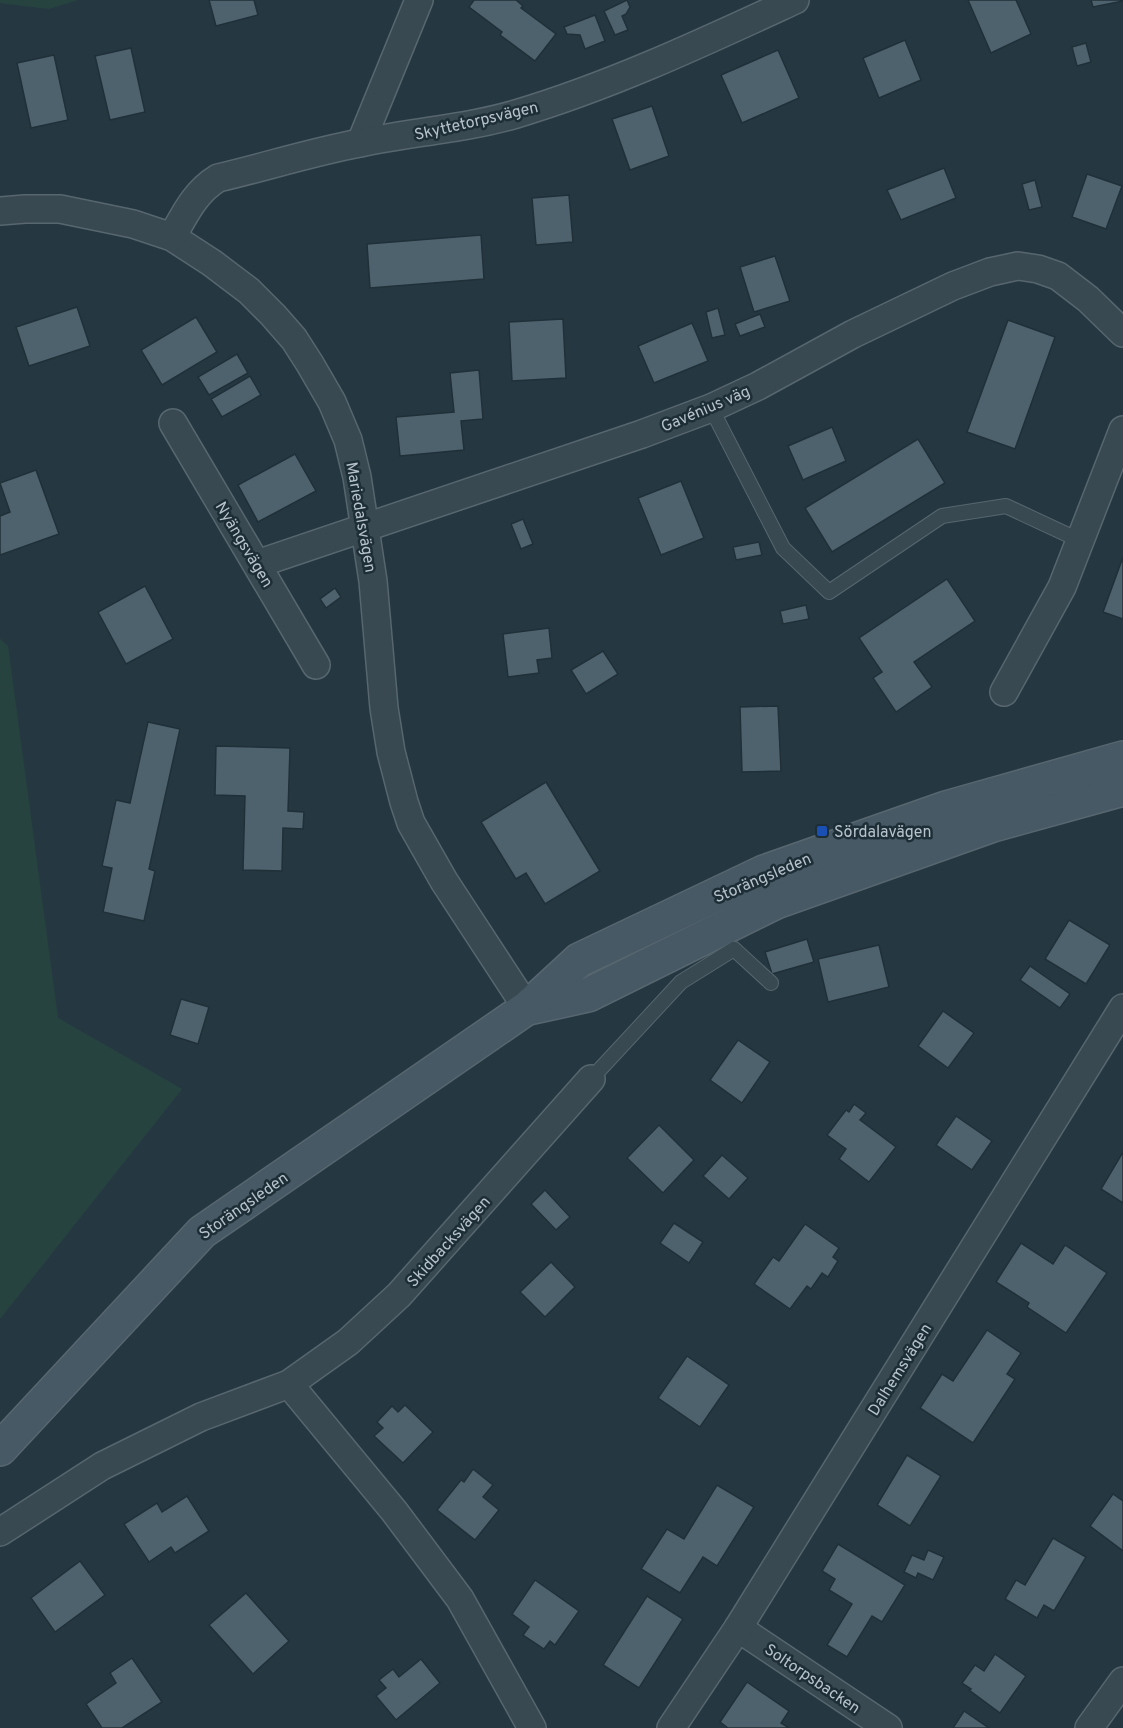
<svg xmlns="http://www.w3.org/2000/svg" width="1123" height="1728" font-family="Overpass,sans-serif">
<rect width="100%" height="100%" fill="#253842"/>
<g fill="#274340">
<polygon points="0,0 78,0 49,9 0,3"/>
<polygon points="0,639 8,646 58,1018 182,1089 0,1319"/>
</g>
<g fill="#4e626d" stroke="#203039" stroke-width="1.5">
<polygon points="209,0 254,0 258,15 216,26"/>
<polygon points="474,0 516,0 523,6 521,8 556,34 535,61 500,35 502,32 469,7"/>
<polygon points="627,0 630,7 626,14 622,16 628,30 615,35 604,11"/>
<polygon points="968,0 1016,0 1031,34 991,53"/>
<polygon points="1091,0 1123,0 1123,1 1093,7"/>
<polygon points="595,15 605,41 585,49 580,35 567,34 564,27"/>
<polygon points="905,40 921,80 879,98 863,58"/>
<polygon points="1086,43 1091,62 1077,66 1072,47"/>
<polygon points="131,48 145,112 110,120 95,56"/>
<polygon points="778,50 799,98 742,123 721,75"/>
<polygon points="54,55 68,120 31,128 17,63"/>
<polygon points="652,106 669,156 630,170 612,119"/>
<polygon points="944,168 956,198 901,220 887,190"/>
<polygon points="1087,174 1122,186 1106,229 1072,217"/>
<polygon points="1035,180 1042,207 1029,210 1022,184"/>
<polygon points="569,195 573,242 536,245 532,198"/>
<polygon points="481,235 484,279 370,288 367,244"/>
<polygon points="775,256 790,301 754,312 740,267"/>
<polygon points="77,307 90,346 29,366 16,327"/>
<polygon points="718,308 725,335 712,338 706,312"/>
<polygon points="760,314 765,327 740,336 735,324"/>
<polygon points="196,317 217,352 162,385 141,350"/>
<polygon points="563,319 566,378 512,381 509,322"/>
<polygon points="1008,320 1055,337 1015,449 967,432"/>
<polygon points="692,323 708,361 654,383 638,346"/>
<polygon points="237,354 248,373 209,395 198,377"/>
<polygon points="479,370 483,419 461,421 464,450 400,456 396,417 454,412 450,373"/>
<polygon points="250,376 261,395 222,417 211,399"/>
<polygon points="832,427 846,461 803,480 788,446"/>
<polygon points="918,439 945,483 832,552 805,508"/>
<polygon points="295,454 316,491 258,522 238,485"/>
<polygon points="36,470 59,534 0,555 0,516 10,512 0,483"/>
<polygon points="681,481 704,538 661,555 638,498"/>
<polygon points="523,519 533,544 521,549 511,524"/>
<polygon points="759,542 762,555 736,560 733,547"/>
<polygon points="1123,557 1123,619 1103,612"/>
<polygon points="947,579 975,621 914,662 932,687 896,712 873,678 882,672 859,638"/>
<polygon points="145,586 173,639 126,664 98,612"/>
<polygon points="335,588 341,597 326,608 320,599"/>
<polygon points="806,605 809,619 783,624 780,611"/>
<polygon points="549,628 552,658 537,660 539,673 508,677 503,634"/>
<polygon points="603,651 618,674 586,694 571,670"/>
<polygon points="778,706 781,771 742,772 740,707"/>
<polygon points="148,722 180,729 149,869 155,871 144,921 103,912 112,868 102,866 116,800 130,803"/>
<polygon points="216,746 290,748 288,811 304,812 303,829 283,828 282,871 243,870 245,796 215,795"/>
<polygon points="546,782 600,871 545,904 526,873 516,879 481,822"/>
<polygon points="1069,920 1110,945 1086,984 1045,959"/>
<polygon points="807,939 814,962 772,974 765,952"/>
<polygon points="879,945 889,987 828,1002 818,959"/>
<polygon points="1030,966 1070,994 1060,1008 1020,980"/>
<polygon points="181,999 209,1007 198,1044 170,1035"/>
<polygon points="943,1011 974,1033 948,1068 918,1046"/>
<polygon points="738,1040 770,1062 742,1103 710,1080"/>
<polygon points="854,1104 866,1113 860,1120 896,1147 869,1182 839,1159 846,1149 827,1135 846,1110 849,1112"/>
<polygon points="956,1116 992,1141 972,1170 936,1145"/>
<polygon points="659,1125 694,1160 663,1193 627,1158"/>
<polygon points="1123,1152 1123,1203 1101,1189"/>
<polygon points="722,1155 748,1178 729,1199 703,1176"/>
<polygon points="545,1190 570,1217 556,1230 531,1204"/>
<polygon points="674,1223 703,1242 689,1263 660,1243"/>
<polygon points="805,1224 839,1248 833,1257 838,1261 828,1277 822,1273 811,1289 807,1286 790,1309 754,1284 773,1257 779,1261"/>
<polygon points="1021,1243 1053,1264 1065,1245 1107,1273 1066,1333 1027,1307 1029,1303 996,1282"/>
<polygon points="551,1262 575,1287 545,1317 520,1292"/>
<polygon points="987,1330 1021,1353 1007,1374 1015,1379 973,1443 920,1408 942,1374 953,1381"/>
<polygon points="687,1356 729,1385 700,1427 658,1398"/>
<polygon points="405,1405 433,1432 403,1463 374,1436 383,1428 377,1422 392,1406 398,1412"/>
<polygon points="907,1455 941,1476 910,1526 877,1505"/>
<polygon points="473,1469 493,1485 483,1497 499,1510 475,1540 437,1510 461,1480 464,1482"/>
<polygon points="717,1485 754,1507 717,1566 703,1557 680,1593 641,1569 667,1529 684,1539"/>
<polygon points="1113,1494 1123,1501 1123,1551 1090,1526"/>
<polygon points="187,1496 209,1531 175,1553 171,1547 149,1562 124,1524 157,1503 162,1512"/>
<polygon points="1053,1538 1086,1557 1054,1611 1044,1605 1037,1618 1005,1599 1016,1580 1025,1585"/>
<polygon points="838,1544 905,1585 882,1622 872,1616 847,1657 827,1645 852,1604 829,1590 835,1579 822,1571"/>
<polygon points="928,1550 944,1557 933,1580 918,1573 916,1578 904,1572 912,1555 924,1560"/>
<polygon points="80,1561 105,1595 55,1632 31,1598"/>
<polygon points="535,1580 579,1611 555,1645 550,1641 544,1649 523,1635 529,1627 512,1614"/>
<polygon points="246,1593 289,1641 253,1674 209,1625"/>
<polygon points="647,1596 683,1619 639,1688 603,1665"/>
<polygon points="995,1654 1026,1676 1000,1713 969,1690 971,1689 962,1683 975,1665 984,1671"/>
<polygon points="132,1658 162,1702 122,1728 102,1728 86,1704 116,1683 110,1673"/>
<polygon points="421,1659 440,1683 396,1720 376,1696 386,1688 379,1680 393,1669 399,1677"/>
<polygon points="747,1682 789,1711 781,1723 789,1728 728,1728 720,1722"/>
<polygon points="964,1711 989,1728 953,1728"/>
</g>
<g fill="none" stroke-linecap="round" stroke-linejoin="round">
<g stroke="#57666f" stroke-width="16">
<g id="lane">
<polyline points="711,408 783,548 829,592 942,516 1006,506 1081,541"/>
<polyline points="591,1079 681,982 734,949 771,983"/>
</g>
</g>
<g stroke="#57666f" stroke-width="30">
<g id="street">
<polyline points="361,142 419,0"/>
<polyline points="0,211 25,209 60,209 133,224 172,237 212,263 249,291 273,315 294,339 310,364 332,402 348,440 357,477 373,581 384,708 391,752 404,802 411,823 444,881 527,1008"/>
<path d="M 172,237 C 185,214 195,192 218,178 C 265,167 312,152 360,143 C 411,132 465,129 516,114 C 613,85 704,42 795,0"/>
<polyline points="173,423 316,665"/>
<polyline points="257,564 642,434 711,408 758,386 853,334 953,286 990,272 1018,266 1038,269 1058,276 1088,299 1123,333"/>
<polyline points="1004,692 1062,587 1123,430"/>
<polyline points="289,1384 394,1511 460,1599 532,1728"/>
<polyline points="0,1532 102,1466 201,1417 289,1384 348,1342 399,1295 591,1079"/>
<polyline points="738,1628 888,1728"/>
<polyline points="671,1728 738,1628 1123,1008"/>
<polyline points="1089,1728 1123,1681"/>
</g>
</g>
<g stroke="#57666f" stroke-width="36">
<g id="secondary">
<polyline points="529,1008 588,995 776,902 993,825 1123,789"/>
<polyline points="0,1449 202,1232 527,1008 579,960 764,872 946,808 1123,758"/>
</g>
</g>
<use href="#lane" stroke="#394951" stroke-width="14"/>
<use href="#street" stroke="#394951" stroke-width="27"/>
<use href="#secondary" stroke="#475965" stroke-width="33"/>
</g>
<rect fill="#1a4fb4" stroke="#1e2e37" stroke-width="2" x="816" y="825" width="12" height="12" rx="3"/>
<g text-anchor="middle" stroke-width="5" stroke-linejoin="round" paint-order="stroke">
<g font-size="16" fill="#b6c3cc" stroke="#1e2e37">
<text transform="translate(476 120) rotate(-13)" y="6">Skyttetorpsvägen</text>
<text transform="translate(705 408) rotate(-23)" y="6">Gavénius väg</text>
<text transform="translate(362 517) rotate(80)" y="6">Mariedalsvägen</text>
<text transform="translate(245 544) rotate(59)" y="6">Nyängsvägen</text>
<text transform="translate(762 877) rotate(-23)" y="6">Storängsleden</text>
<text transform="translate(243 1205) rotate(-35)" y="6">Storängsleden</text>
<text transform="translate(448 1241) rotate(-48)" y="6">Skidbacksvägen</text>
<text transform="translate(899 1369) rotate(-58)" y="6">Dalhemsvägen</text>
<text transform="translate(813 1678) rotate(34)" y="6">Soltorpsbacken</text>
</g>
<g font-size="16" fill="#b6c3cc" stroke="#1e2e37" text-anchor="start">
<text x="834" y="837">Sördalavägen</text>
</g>
</g>
</svg>
